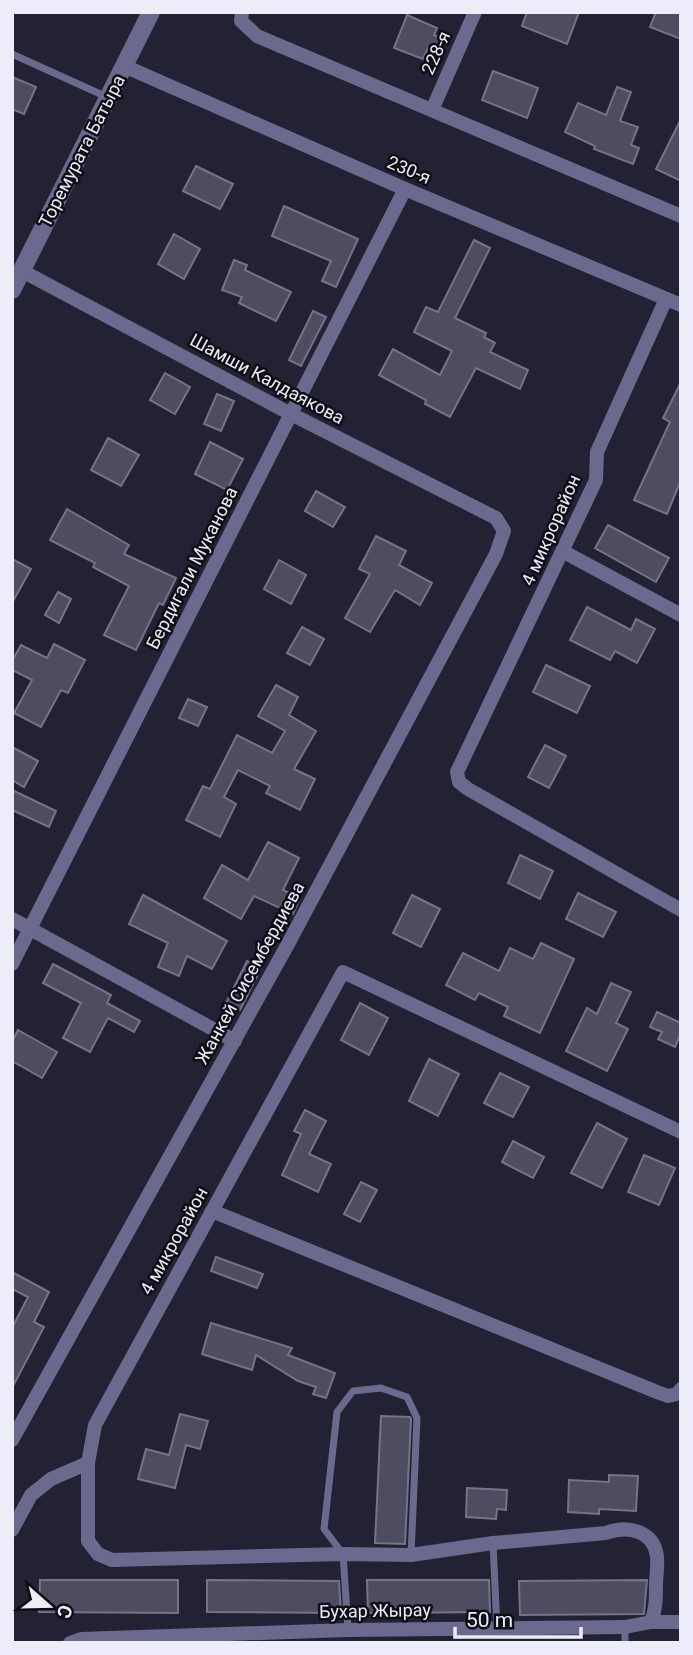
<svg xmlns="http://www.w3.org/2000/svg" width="693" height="1655" font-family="Roboto,sans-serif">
<rect width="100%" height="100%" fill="#232234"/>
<g fill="#4d4c61" stroke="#747389" stroke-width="2">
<polygon points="527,12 579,12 567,44 522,26"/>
<polygon points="656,12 681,12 681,39 650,27"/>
<polygon points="407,15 437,28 434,35 443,39 437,52 428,48 423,59 394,48"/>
<polygon points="493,71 538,88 527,118 482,100"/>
<polygon points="12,77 36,87 24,114 12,109"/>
<polygon points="617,87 631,92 620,121 638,127 631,145 639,148 633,164 594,149 595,146 565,132 578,103 606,115"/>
<polygon points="681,119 681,181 656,169"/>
<polygon points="196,166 233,184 220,209 183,191"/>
<polygon points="284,206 358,239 336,287 322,281 331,261 272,236"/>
<polygon points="174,234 200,249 184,279 158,264"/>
<polygon points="474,240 490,248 455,318 486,333 484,337 495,343 490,352 528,370 520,389 476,368 450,417 425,404 426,400 379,375 393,349 440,375 452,351 414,332 426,307 438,312"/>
<polygon points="234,260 247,265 245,270 291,292 276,321 239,303 242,297 222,290"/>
<polygon points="313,311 326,317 301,366 289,360"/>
<polygon points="165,373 190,387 175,414 150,400"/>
<polygon points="681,382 681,480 667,514 634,500 670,422 663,418"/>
<polygon points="217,394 234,401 221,431 204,424"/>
<polygon points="108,438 139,455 121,486 91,470"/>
<polygon points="210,442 243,459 227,490 195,474"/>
<polygon points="316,491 345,507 333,527 305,511"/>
<polygon points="67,509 129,545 124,554 176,578 163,605 159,603 136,650 104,635 129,586 93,567 95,563 50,540"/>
<polygon points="608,525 669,558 656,582 595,548"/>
<polygon points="376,536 406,551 399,565 432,583 420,605 395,590 370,632 345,618 370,574 359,569"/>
<polygon points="12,559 31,569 12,603"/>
<polygon points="279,560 306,575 291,604 264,589"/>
<polygon points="58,592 71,599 59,623 45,615"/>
<polygon points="587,607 631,630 636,619 655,629 637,663 615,651 610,660 570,640"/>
<polygon points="302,627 324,639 310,665 287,653"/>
<polygon points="54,644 85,660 68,693 61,690 41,727 14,713 32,680 12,670 12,661 21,645 47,658"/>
<polygon points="546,665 590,686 577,713 533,692"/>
<polygon points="276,685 298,697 289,715 316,731 294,769 315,779 300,810 266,793 270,786 238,770 224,797 236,804 220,837 186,820 203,786 210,789 237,735 272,753 285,731 258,716"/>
<polygon points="188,699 207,707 198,726 179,718"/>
<polygon points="545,745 566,756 549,788 528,777"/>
<polygon points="12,747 38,761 24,787 12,780"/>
<polygon points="12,790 56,811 49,827 12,810"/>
<polygon points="268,842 299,858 283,890 300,898 293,914 254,896 241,919 204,898 222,865 248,880"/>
<polygon points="520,855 553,871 540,899 508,883"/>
<polygon points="578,893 616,912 603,937 566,919"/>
<polygon points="143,895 227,941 212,969 187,956 179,976 158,967 168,943 129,924"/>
<polygon points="412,895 440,909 421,947 393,933"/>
<polygon points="541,943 574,959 540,1033 504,1016 508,1007 479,993 475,1000 446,985 463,953 499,971 510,948 533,959"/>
<polygon points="247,961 261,968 240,1010 226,1003"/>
<polygon points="53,964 111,995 107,1003 140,1021 134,1032 108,1018 90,1052 63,1038 81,1003 43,983"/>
<polygon points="611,983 631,992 616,1023 628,1029 607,1071 566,1051 587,1008 597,1014"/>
<polygon points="360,1003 388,1018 369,1055 341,1040"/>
<polygon points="657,1012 681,1023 681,1033 675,1047 658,1039 662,1032 650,1027"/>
<polygon points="18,1030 57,1052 42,1078 12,1061 12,1042"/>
<polygon points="429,1059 459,1074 438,1116 409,1101"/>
<polygon points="500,1073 529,1087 513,1117 484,1103"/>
<polygon points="305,1110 326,1121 309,1154 331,1164 318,1192 282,1175 301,1134 294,1131"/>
<polygon points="597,1123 627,1139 602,1188 571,1173"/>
<polygon points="513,1141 544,1157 533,1178 502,1162"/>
<polygon points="644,1155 675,1168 659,1205 628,1192"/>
<polygon points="361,1182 377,1190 360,1222 344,1214"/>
<polygon points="216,1257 263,1274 257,1288 211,1271"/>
<polygon points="12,1272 49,1292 34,1322 44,1327 12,1388 12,1328 28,1297 12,1289"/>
<polygon points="211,1323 292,1348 288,1355 335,1373 326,1398 313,1394 316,1387 298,1381 256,1355 252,1370 202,1354"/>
<polygon points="180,1414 208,1421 200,1449 186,1445 175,1488 138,1479 146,1449 169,1455"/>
<polygon points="381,1416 410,1417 411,1419 405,1544 375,1543"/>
<polygon points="609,1475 638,1476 636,1511 599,1509 599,1514 568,1512 569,1480 609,1482"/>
<polygon points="467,1488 507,1490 506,1510 497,1509 496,1519 466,1517"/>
<polygon points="40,1580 178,1580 178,1613 39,1612"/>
<polygon points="207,1580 339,1581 341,1613 207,1612"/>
<polygon points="367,1580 489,1580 490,1612 368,1613"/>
<polygon points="647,1580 644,1614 520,1615 519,1581"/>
</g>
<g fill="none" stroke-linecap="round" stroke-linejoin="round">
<g stroke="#6c698e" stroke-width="7">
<polyline points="12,54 107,97"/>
<polyline points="493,1543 497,1629"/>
<polyline points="625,1627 625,1643"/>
<polyline points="348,1629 343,1554 324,1529 337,1412 353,1391 381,1388 407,1397 417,1418 411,1555"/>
</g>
<g stroke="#6c698e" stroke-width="14">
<polyline points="242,12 241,21 257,36 681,216"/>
<polyline points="124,66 405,189 681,305"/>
<polyline points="432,110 475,12"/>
<polyline points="666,299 597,452 596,480 457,772 459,782 468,789 681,910"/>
<polyline points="564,552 681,615"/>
<polyline points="12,919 235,1041"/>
<polyline points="12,964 405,189"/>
<polyline points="212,1211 657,1392 668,1396 677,1394 681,1389"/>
<polyline points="12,1440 288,944 496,554 504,531 496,518 291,414 22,271"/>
<polyline points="12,1530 31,1495 51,1479 88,1463"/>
<path d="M 651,1622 C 656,1610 656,1598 656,1585 C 656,1576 658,1566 657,1557 C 654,1530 627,1525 606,1533 L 493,1543 L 411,1555 L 343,1554 L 112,1560 L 98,1554 L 88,1541 L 88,1463 L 95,1425 L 343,972 L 681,1132"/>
<polyline points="70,1643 81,1639 348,1630 625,1627 651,1622 681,1622"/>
</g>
<polyline stroke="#6c698e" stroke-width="18" points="12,290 151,12"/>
</g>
<g text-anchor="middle" stroke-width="5" stroke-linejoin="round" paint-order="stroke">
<g font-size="18" fill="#ededf9" stroke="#0d0d15">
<text transform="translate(436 53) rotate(-66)" y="6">228-я</text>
<text transform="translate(82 151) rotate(-63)" y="6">Торемурата Батыра</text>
<text transform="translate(409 170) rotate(23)" y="6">230-я</text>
<text transform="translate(267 379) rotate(28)" y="6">Шамши Калдаякова</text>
<text transform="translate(551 530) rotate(-66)" y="6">4 микрорайон</text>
<text transform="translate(192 568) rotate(-63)" y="6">Бердигали Муканова</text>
<text transform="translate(250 973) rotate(-61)" y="6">Жанкей Сисембердиева</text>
<text transform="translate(174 1241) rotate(-61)" y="6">4 микрорайон</text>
<text transform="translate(375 1611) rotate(-1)" y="6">Бухар Жырау</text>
</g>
</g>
<rect width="693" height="1655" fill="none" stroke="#ededf9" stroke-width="28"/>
<g transform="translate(49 1606) rotate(110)" stroke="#0d0d15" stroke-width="5" paint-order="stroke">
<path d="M0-5L12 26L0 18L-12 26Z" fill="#ededf9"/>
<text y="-10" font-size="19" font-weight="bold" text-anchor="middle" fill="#ededf9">С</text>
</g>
<path d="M455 1627v10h126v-10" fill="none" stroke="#ededf9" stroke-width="3.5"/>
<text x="466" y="1627" font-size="21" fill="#ededf9" stroke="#0d0d15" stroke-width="5" paint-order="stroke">50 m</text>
</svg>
